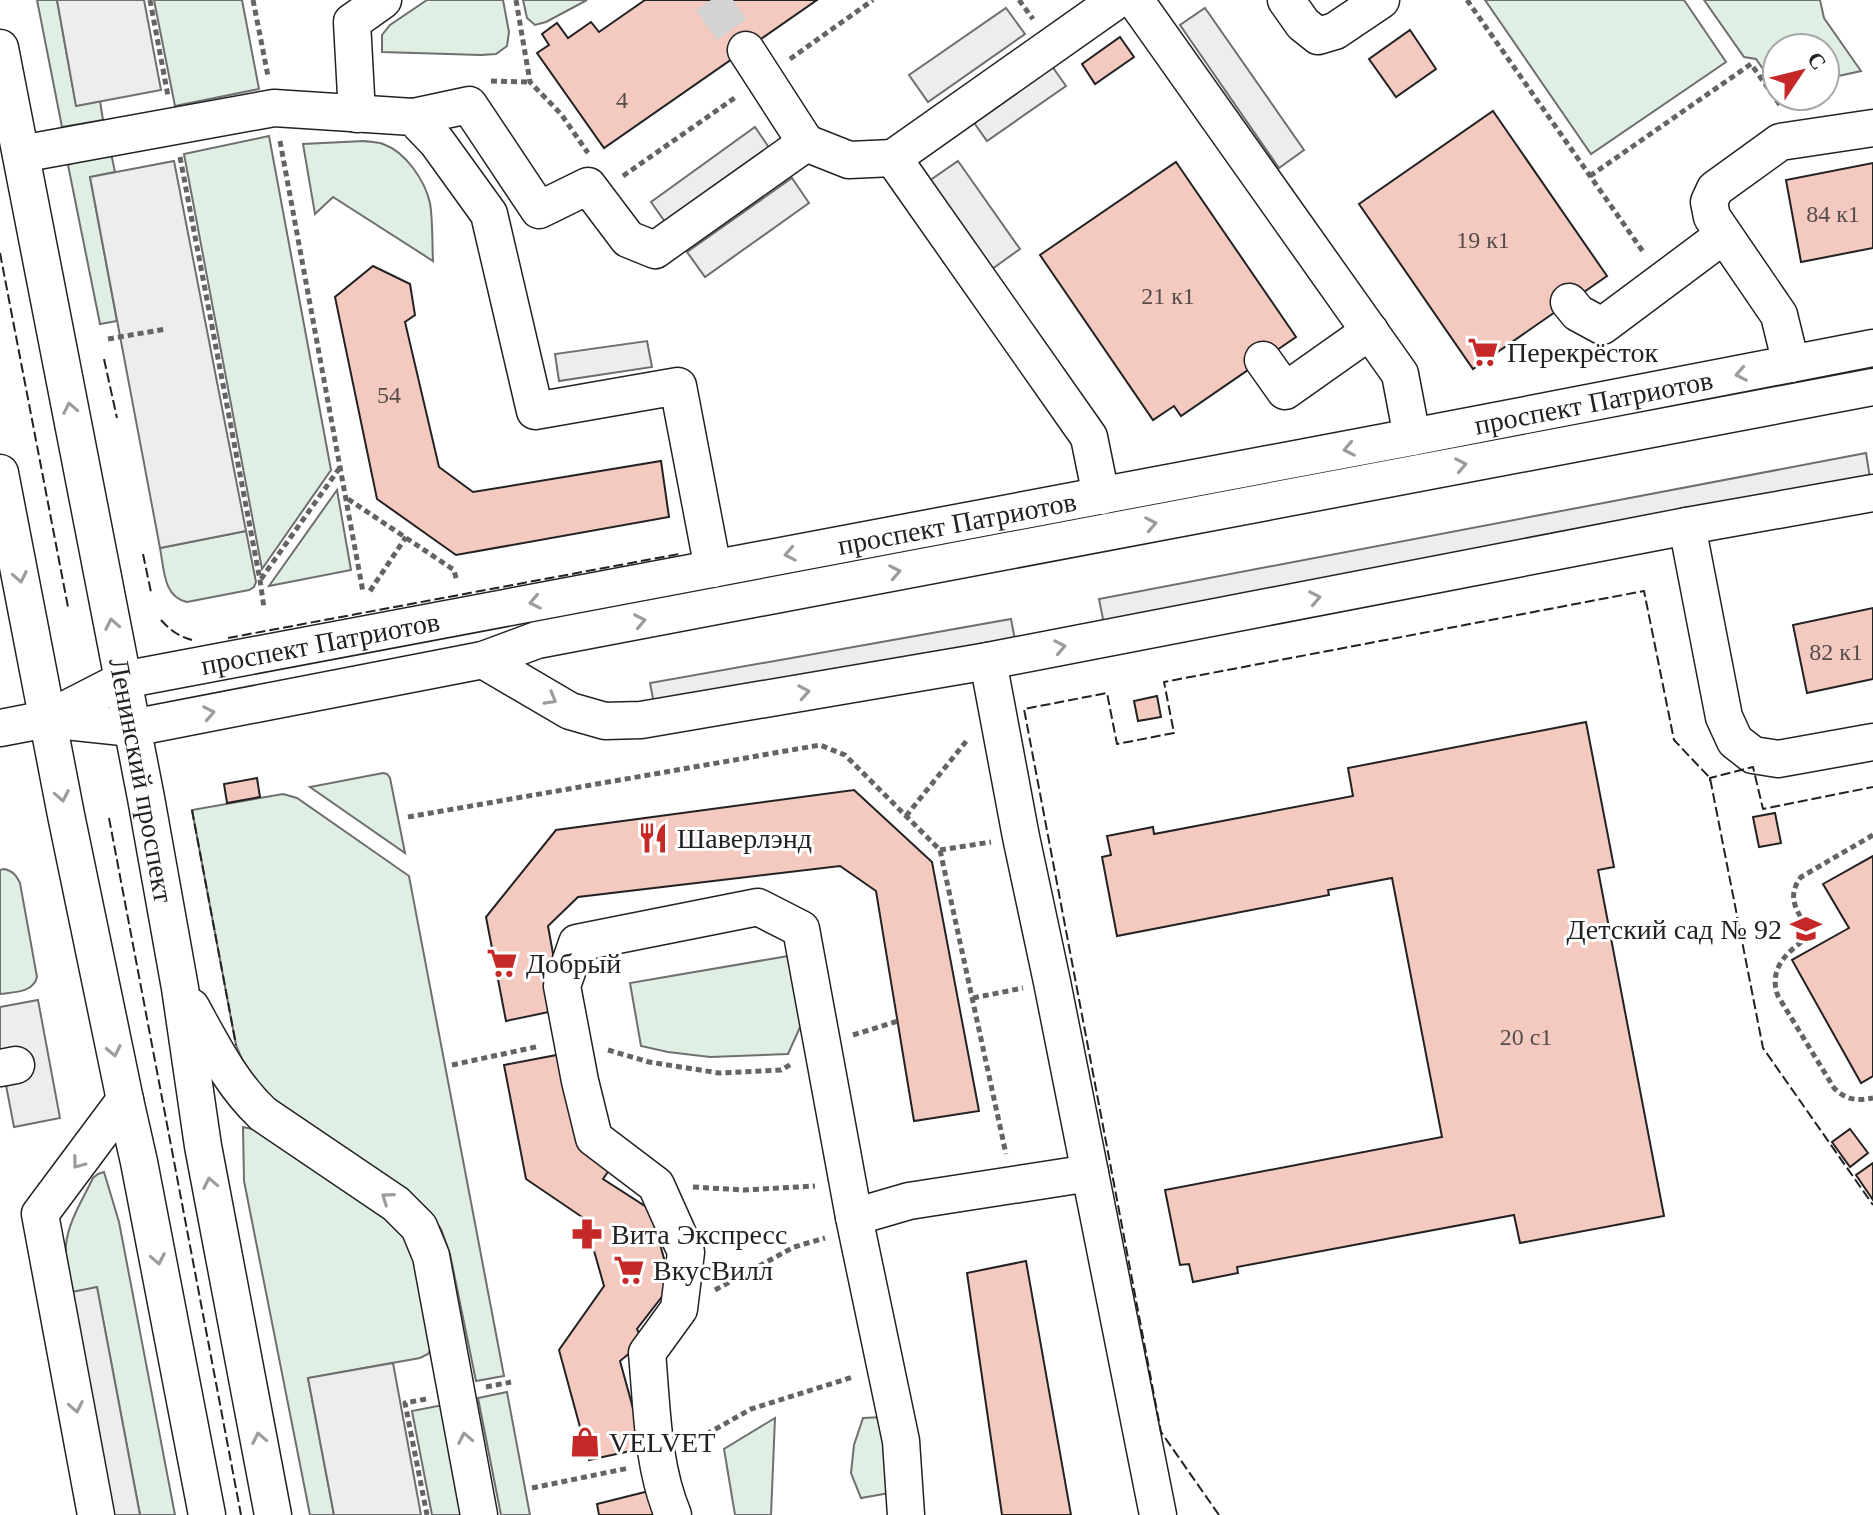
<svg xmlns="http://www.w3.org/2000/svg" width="1873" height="1515" font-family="Georgia,serif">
<rect width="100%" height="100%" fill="#fff"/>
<g fill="#e0efe3" stroke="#6f6f6f" stroke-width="2">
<polygon points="37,0 57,0 76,105 100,101 103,120 62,127"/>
<polygon points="154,0 242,0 259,89 175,106"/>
<polygon points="427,0 503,0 509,32 507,46 496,54 481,55 382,52 382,35 390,25"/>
<polygon points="523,0 587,0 546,22 535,25 527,18"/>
<polygon points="1485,0 1684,0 1726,62 1591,154"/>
<polygon points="1704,0 1820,0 1824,18 1861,71 1825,79 1825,48 1777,48 1777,89 1756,59 1744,57"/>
<polygon points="269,136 331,470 262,569 184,154"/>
<path d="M 364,141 C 370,142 378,142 383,144 C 406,152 425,181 430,203 C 433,221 432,242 433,261 L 333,197 L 315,214 L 303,144 Z"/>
<polygon points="111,153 115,172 90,177 117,321 100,324 68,165 79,159"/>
<polygon points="337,490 351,570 269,586"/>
<path d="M 246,531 L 256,582 L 254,587 L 249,590 L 187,602 C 163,597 164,568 160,548 Z"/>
<polygon points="383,773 387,774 390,778 405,853 310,787"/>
<path d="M 283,794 L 297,798 L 409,876 L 504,1376 L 476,1381 L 450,1254 L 441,1229 L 425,1207 L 280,1105 C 255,1085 248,1075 236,1045 L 192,810 Z"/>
<path d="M 4,869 C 13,871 16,875 20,883 L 37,977 C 33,993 14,992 0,994 L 0,870 Z"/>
<polygon points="794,955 805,1016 788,1054 710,1057 668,1052 641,1046 630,983"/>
<polygon points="243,1127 257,1130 385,1218 402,1233 412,1249 432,1347 428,1354 420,1358 308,1378 334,1515 310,1515 244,1181"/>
<path d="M 104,1172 L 119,1222 L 175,1515 L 140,1515 L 97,1288 L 72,1292 C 69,1277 65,1261 66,1245 C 68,1222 83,1199 93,1178 L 98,1174 Z"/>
<polygon points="507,1392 530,1515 501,1515 478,1398"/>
<polygon points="443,1405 464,1515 432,1515 412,1411"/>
<polygon points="883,1417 895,1492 861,1498 851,1473 854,1445 863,1418"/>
<polygon points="775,1418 771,1515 735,1515 724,1449"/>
</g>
<g fill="#ededed" stroke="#6f6f6f" stroke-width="2">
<polygon points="57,0 144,0 161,90 76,106"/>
<polygon points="1006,8 1025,34 928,102 909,75"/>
<polygon points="1205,8 1304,150 1279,168 1180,25"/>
<polygon points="1049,62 1066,86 987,141 970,117"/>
<polygon points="755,127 772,152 668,226 651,202"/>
<polygon points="174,161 246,531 160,548 90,177"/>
<polygon points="958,161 1020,249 992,269 929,181"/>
<polygon points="792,178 809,203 705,277 687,252"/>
<polygon points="647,341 652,367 559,381 555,354"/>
<polygon points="1866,453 1870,478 1104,624 1099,599"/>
<polygon points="1011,619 1016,645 655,709 650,683"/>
<polygon points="38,1000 60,1118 14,1127 0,1054 0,1007"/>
<polygon points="97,1287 140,1515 114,1515 72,1292"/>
<polygon points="393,1363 421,1515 334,1515 308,1378"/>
</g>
<g fill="#f3c9c0" stroke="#222" stroke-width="2">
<polygon points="645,0 817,0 604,148 537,53 549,45 542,34 557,23 568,38 591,22 599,32"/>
<polygon points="1410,30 1436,69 1396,97 1369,59"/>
<polygon points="1120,37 1134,57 1095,84 1082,64"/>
<polygon points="1493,111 1607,276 1473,369 1359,204"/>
<polygon points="1176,162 1296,337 1181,416 1174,406 1153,420 1040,255"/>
<polygon points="1873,163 1873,248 1801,262 1786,180"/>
<polygon points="373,266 410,284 415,315 405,322 439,467 473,492 661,461 669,517 456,555 377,499 335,297"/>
<polygon points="1873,608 1873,679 1807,693 1793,625"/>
<polygon points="1157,696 1161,717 1138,721 1134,701"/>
<polygon points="1586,722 1614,867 1598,870 1664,1216 1520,1243 1514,1215 1237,1267 1238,1273 1193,1282 1189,1264 1180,1265 1165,1190 1442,1137 1392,878 1328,890 1329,895 1117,936 1102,857 1111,855 1107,836 1153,827 1154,834 1353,796 1348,768"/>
<polygon points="257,778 260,797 227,803 224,784"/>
<polygon points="854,790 932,862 979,1111 914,1121 876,891 840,866 578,897 548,926 563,1009 506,1021 486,917 556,830"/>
<polygon points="1775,813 1781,843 1759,847 1753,817"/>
<polygon points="1873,856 1873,1076 1861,1083 1792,960 1849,928 1823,884"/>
<polygon points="562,1054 610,1169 603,1179 651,1210 671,1285 637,1329 643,1342 620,1361 644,1448 589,1460 559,1350 604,1286 585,1219 526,1179 504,1065"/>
<polygon points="1850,1129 1868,1153 1850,1167 1832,1142"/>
<polygon points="1873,1163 1873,1200 1856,1175"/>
<polygon points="1026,1261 1071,1515 1002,1515 967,1273"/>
<polygon points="649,1491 655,1515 599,1515 597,1504"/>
</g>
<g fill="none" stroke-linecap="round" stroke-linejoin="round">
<polyline stroke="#d3d3d3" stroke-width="36" stroke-dasharray="36 18" stroke-linecap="butt" points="711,0 746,50"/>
<g stroke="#222" stroke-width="39">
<g id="minor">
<polyline points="1135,0 1400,374 1412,437"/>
<polyline points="1286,0 1303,24 1318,36 1335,31 1381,0"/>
<path id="s1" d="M 0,48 L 146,798 L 180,988 L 203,1146 L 273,1515"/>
<polyline points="746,50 806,143"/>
<polyline points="357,114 352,22 383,0"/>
<polyline points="413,117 469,105 539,210 588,186 628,239 655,250 806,143 849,160 893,158"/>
<polyline points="21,154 274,108 413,117 437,142 489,214 535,411 678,386 713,569"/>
<polyline points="1569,302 1578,313 1602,326 1724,235"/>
<polyline points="1263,360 1285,391 1370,331"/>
<polyline points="1791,364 1779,315 1712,217 1709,202 1715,189 1780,142 1873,128"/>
<polyline points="0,473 66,815 125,1100 139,1162 207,1515"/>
<polyline points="1101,496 1089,437 893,158 1117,0"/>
<polyline points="1687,526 1724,717 1735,741 1753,755 1778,759 1873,742"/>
<polyline points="483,660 570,711 605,721 641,720 988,661 1687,526 1873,493"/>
<polyline points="988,661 1021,837 1052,982 1158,1515"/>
<path id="s2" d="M 47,719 L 123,680 L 1412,437 L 1873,348"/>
<polyline points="0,728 47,719 132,728 483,660 537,640 1873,387"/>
<path d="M 191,1007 C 212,1045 231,1084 263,1114 L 396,1204 L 419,1227 L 431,1256 L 479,1515"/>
<polyline points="0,1068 16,1065"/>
<polyline points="854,1217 909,1201 1090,1173"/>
<polyline points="96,1515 40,1214 125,1100"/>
<path d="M 673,1515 C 652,1465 652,1407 647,1353 L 679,1309 L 686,1252 L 656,1185 L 594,1138 L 580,1081 L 562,986 L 577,943 L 758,907 L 801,929 L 854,1217 L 901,1441 L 906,1515"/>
</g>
</g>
<g stroke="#646464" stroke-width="5" stroke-dasharray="6 4" stroke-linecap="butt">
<polyline points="150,0 168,96"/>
<polyline points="253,0 268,76"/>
<polyline points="516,0 530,82 561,114 588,153"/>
<polyline points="1019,0 1033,19"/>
<polyline points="1467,0 1644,253"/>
<polyline points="790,59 873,0"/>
<polyline points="491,81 530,82"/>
<polyline points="280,141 363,592"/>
<polyline points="180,157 260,580 264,608"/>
<polyline points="623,176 736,97"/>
<polyline points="1590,176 1751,64 1782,108"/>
<polyline points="108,339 166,329"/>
<polyline points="348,499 454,570 457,582"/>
<polyline points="261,579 341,466"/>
<polyline points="370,591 406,537"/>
<polyline points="906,816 968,739"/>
<polyline points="408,817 820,745 845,755 940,850 1006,1154"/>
<path d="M 1873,835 L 1801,877 C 1784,899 1800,915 1812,935 C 1790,949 1767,967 1778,996 L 1834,1088 C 1846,1100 1856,1101 1873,1098"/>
<polyline points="940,850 991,842"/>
<polyline points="973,998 1023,988"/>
<polyline points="853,1035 898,1021"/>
<polyline points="608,1050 649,1062 719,1073 781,1070 793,1063"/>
<polyline points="452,1065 540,1046"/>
<polyline points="693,1187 744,1190 815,1186"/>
<polyline points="715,1290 794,1247 825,1238"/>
<polyline points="486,1387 511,1382"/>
<polyline points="426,1399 405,1403 427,1515"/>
<polyline points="689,1444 751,1409 853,1377"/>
<polyline points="532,1488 629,1468"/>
</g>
<use href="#minor" stroke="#fff" stroke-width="36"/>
<g stroke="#222" stroke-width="2" stroke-dasharray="10 4" stroke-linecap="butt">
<polyline points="0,253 68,607"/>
<polyline points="104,359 117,418"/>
<polyline points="143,554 151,592"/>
<path d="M 161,620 C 171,631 178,636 192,640"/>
<polyline points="228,638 679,554"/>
<polyline points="1710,781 1710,778 1753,767 1763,809 1873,787"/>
<polyline points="192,810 236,1045"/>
<polyline points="109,818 241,1515"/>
<polyline points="1219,1515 1161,1432 1024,709 1107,693 1117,744 1174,733 1164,682 1644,591 1674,740 1710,778 1763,1048 1873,1205"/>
</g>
</g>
<defs><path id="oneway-chevron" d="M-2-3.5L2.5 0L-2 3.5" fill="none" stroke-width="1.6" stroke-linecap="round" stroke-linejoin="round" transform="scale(2)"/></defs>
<g stroke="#9c9c9c">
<use href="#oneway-chevron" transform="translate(1741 374) rotate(169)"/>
<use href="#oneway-chevron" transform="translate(70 408) rotate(-101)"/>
<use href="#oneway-chevron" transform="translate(1349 449) rotate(169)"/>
<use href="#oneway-chevron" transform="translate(1461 465) rotate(-11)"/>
<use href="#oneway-chevron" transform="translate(1151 524) rotate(-11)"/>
<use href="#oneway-chevron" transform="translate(790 554) rotate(169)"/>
<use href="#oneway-chevron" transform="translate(895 572) rotate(-11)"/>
<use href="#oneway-chevron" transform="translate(20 577) rotate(79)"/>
<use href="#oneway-chevron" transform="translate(1315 598) rotate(-11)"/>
<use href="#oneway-chevron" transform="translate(535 602) rotate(169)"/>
<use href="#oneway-chevron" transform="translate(640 621) rotate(-11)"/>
<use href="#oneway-chevron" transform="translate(112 624) rotate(-101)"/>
<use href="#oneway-chevron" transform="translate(1060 647) rotate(-11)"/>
<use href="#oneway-chevron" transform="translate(804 692) rotate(-10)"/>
<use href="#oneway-chevron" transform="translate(551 699) rotate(30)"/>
<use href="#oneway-chevron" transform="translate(209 713) rotate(-11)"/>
<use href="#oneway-chevron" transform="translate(62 796) rotate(79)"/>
<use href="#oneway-chevron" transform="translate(114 1051) rotate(78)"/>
<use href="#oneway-chevron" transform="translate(78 1163) rotate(127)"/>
<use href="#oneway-chevron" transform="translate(210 1183) rotate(-101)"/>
<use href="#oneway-chevron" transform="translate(387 1198) rotate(-145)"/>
<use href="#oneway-chevron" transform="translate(158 1259) rotate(79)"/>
<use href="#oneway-chevron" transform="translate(76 1407) rotate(79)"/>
<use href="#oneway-chevron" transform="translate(259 1438) rotate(-101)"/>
<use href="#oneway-chevron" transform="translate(465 1438) rotate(-101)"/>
</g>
<defs>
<g id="supermarket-bare" transform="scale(2.4)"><path d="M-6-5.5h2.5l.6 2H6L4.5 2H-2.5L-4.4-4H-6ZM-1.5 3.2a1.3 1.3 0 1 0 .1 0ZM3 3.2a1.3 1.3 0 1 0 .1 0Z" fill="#c62828" stroke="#fff" stroke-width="2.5" paint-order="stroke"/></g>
<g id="restaurant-bare" transform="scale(2.4)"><path d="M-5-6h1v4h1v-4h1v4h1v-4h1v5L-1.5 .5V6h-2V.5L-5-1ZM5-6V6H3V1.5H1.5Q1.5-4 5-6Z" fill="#c62828" stroke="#fff" stroke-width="2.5" paint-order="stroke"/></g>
<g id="school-bare" transform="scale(2.4)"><path d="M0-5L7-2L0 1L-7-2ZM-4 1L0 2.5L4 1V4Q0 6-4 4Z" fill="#c62828" stroke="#fff" stroke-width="2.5" paint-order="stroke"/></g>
<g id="pharmacy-bare" transform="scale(2.4)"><path d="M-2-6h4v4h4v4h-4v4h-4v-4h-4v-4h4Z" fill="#c62828" stroke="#fff" stroke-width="2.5" paint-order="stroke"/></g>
<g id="shop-bare" transform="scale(2.4)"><path d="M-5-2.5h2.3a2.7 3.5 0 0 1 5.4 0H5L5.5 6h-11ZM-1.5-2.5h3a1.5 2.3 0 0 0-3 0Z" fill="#c62828" stroke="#fff" stroke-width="2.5" paint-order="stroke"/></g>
</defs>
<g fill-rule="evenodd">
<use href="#supermarket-bare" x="1483" y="352"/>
<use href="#restaurant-bare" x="653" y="838"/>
<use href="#school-bare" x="1806" y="929"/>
<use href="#supermarket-bare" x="502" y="963"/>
<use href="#pharmacy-bare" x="587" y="1234"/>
<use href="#supermarket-bare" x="629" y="1270"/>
<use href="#shop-bare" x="585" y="1442"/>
</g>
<g text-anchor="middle" stroke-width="6" stroke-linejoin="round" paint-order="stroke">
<g font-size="24" fill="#564c4a">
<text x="622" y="108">4</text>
<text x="1833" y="222">84 к1</text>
<text x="1483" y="248">19 к1</text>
<text x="1168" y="304">21 к1</text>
<text x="389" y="403">54</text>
<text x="1836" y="660">82 к1</text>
<text x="1526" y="1045">20 с1</text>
</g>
<g font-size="28" fill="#222" stroke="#fff" text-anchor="start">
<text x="1507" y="362">Перекрёсток</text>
<text x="677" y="848">Шаверлэнд</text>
<text x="1782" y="939" text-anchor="end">Детский сад № 92</text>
<text x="526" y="973">Добрый</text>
<text x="611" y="1244">Вита Экспресс</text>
<text x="653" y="1280">ВкусВилл</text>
<text x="609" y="1452">VELVET</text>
</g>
<g font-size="28" fill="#222" stroke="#fff">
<text dy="10" stroke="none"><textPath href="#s2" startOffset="1582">проспект Патриотов</textPath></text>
<text dy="10" stroke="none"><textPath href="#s2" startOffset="934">проспект Патриотов</textPath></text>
<text dy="10" stroke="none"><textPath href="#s2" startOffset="286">проспект Патриотов</textPath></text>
<text dy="10" stroke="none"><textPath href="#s1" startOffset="746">Ленинский проспект</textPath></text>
</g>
</g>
<g transform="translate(1801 72) rotate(55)"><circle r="38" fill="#ffffff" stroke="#a7a7a7" stroke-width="2"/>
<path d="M0-6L14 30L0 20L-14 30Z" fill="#c62828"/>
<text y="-12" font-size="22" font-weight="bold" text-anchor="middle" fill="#222222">С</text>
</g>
</svg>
